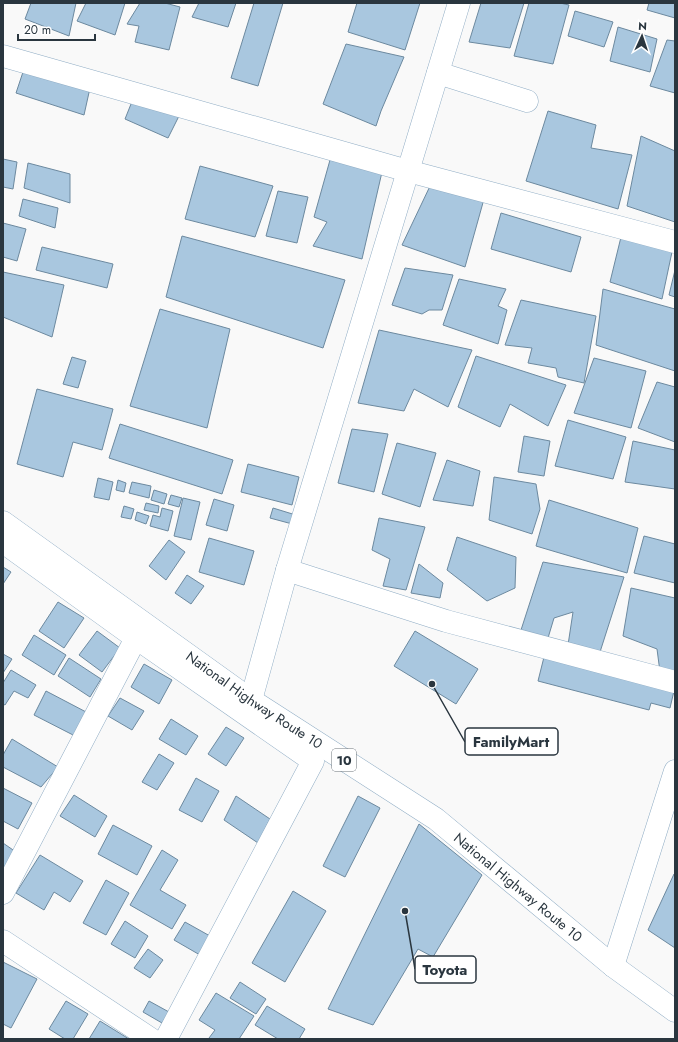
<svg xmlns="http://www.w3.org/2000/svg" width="678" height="1042" font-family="Jost,sans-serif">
<rect width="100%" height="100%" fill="#f9f9f9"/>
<g fill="#a9c7df" stroke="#6c899f">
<polygon points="31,3 76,3 69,36 25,19"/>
<polygon points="86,3 125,3 115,35 77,21"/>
<polygon points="140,3 165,3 180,7 169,50 135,42 139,26 127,24"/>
<polygon points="199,3 236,3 228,27 192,17"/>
<polygon points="254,3 283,3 258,86 231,78"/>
<polygon points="357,3 420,3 405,50 348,32"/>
<polygon points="481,3 524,3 510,48 469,42"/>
<polygon points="529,3 560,3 569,5 553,64 514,56"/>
<polygon points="649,3 675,3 675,18 647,10"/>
<polygon points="575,11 613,22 604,47 568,36"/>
<polygon points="618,27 657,39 650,72 610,61"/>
<polygon points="667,40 675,41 675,93 650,86"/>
<polygon points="346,44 404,57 381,111 376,126 323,104"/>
<polygon points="23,72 90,88 84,115 16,93"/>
<polygon points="133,99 180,114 168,138 125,119"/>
<polygon points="548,111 596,125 591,148 632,155 618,209 526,181"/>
<polygon points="641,136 675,151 675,222 627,206"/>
<polygon points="3,159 17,162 13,189 3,187"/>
<polygon points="330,160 382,172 362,259 313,246 327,222 314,217"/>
<polygon points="28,163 70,174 70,203 24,188"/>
<polygon points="200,166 273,186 255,237 185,219"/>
<polygon points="431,184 484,199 465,267 402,245"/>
<polygon points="278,191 308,197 297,243 266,236"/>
<polygon points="23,199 58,208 55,228 19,216"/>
<polygon points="501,213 581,237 571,272 491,249"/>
<polygon points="3,223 26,229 17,261 3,257"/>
<polygon points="182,236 345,280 323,348 166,297"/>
<polygon points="621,237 672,252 662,299 610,282"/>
<polygon points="42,247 113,264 107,288 36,270"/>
<polygon points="405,268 453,275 442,310 429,310 422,314 392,305"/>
<polygon points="675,270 675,297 669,295"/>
<polygon points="3,272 64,285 52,337 3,317"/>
<polygon points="459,279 506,289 498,306 507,310 498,344 443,325"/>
<polygon points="603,289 675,309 675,371 596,345"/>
<polygon points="521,300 596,316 584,383 558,377 556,368 528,363 532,348 505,345"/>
<polygon points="160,309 230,329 207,428 130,406"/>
<polygon points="379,330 472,350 448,407 414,389 404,411 358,403"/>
<polygon points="476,356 566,385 548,426 510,404 500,427 458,407"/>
<polygon points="72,357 86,361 78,388 63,384"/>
<polygon points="594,358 646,371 631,428 574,413"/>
<polygon points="657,382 675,387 675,442 638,428"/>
<polygon points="37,389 113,409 102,450 73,442 63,477 17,464"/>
<polygon points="568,420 626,437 613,479 555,466"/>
<polygon points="120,424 233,460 222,494 109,458"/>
<polygon points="352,429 388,434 374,492 338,483"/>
<polygon points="524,436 550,441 544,476 518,472"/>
<polygon points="633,441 675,450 675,489 625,482"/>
<polygon points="397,443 436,453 420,507 382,494"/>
<polygon points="447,460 480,471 473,506 433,500"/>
<polygon points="248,464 299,477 292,505 241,492"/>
<polygon points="494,477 536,484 540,509 532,534 489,520"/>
<polygon points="98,478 113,482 109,500 94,497"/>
<polygon points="118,480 126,483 124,492 116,490"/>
<polygon points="132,482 151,486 149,498 129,493"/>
<polygon points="154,490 167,494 164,504 151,500"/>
<polygon points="171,495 182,498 179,507 168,504"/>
<polygon points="183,498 200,502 191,540 174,536"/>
<polygon points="214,499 234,505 227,531 206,525"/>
<polygon points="549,500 638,528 627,573 536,546"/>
<polygon points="146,503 159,506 158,513 144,510"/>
<polygon points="124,506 134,509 131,519 121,517"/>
<polygon points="162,508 173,511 168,531 150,526 153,515 160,517"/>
<polygon points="273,508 299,516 296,525 270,518"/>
<polygon points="137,512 149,516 146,524 135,520"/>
<polygon points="379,518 425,527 406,590 383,586 390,559 372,550"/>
<polygon points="644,536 675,544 675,583 634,573"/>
<polygon points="457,537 516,557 515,588 487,601 447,570"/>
<polygon points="209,538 254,551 244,585 199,572"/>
<polygon points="169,540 185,552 166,580 149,566"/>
<polygon points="543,562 624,577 600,652 568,645 573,612 554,618 548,638 521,630"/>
<polygon points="419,564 443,583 440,598 411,593"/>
<polygon points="3,567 11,572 3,584"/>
<polygon points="187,575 204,586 191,604 175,593"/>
<polygon points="631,588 675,598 675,676 660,672 657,649 623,636"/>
<polygon points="58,602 84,618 64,648 39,631"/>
<polygon points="97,631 120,648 102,672 79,655"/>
<polygon points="415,631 478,669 456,704 394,666"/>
<polygon points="34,635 66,655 54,675 22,655"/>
<polygon points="3,654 12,659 3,673"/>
<polygon points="544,657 674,691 670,708 651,703 649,710 538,681"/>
<polygon points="69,658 101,679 90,697 58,676"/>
<polygon points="144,664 172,680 159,704 131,687"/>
<polygon points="11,670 36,685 28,698 14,691 5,705 3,704 3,683"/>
<polygon points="46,691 88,713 75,736 34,715"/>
<polygon points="120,698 144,711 132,730 108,716"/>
<polygon points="171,719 198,736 186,755 159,739"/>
<polygon points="226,727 244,738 226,766 208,754"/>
<polygon points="12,739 58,767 41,787 3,767 3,755"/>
<polygon points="159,754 174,763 157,790 142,782"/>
<polygon points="196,778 219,791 202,822 179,810"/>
<polygon points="3,788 32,803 18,829 3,821"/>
<polygon points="74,795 107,816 95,837 60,816"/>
<polygon points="236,796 270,819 258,843 224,820"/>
<polygon points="358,796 380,808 345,877 323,866"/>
<polygon points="419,824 482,875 433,957 418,949 373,1025 328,1009"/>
<polygon points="113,825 152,846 137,875 98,854"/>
<polygon points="3,843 16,852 3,872"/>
<polygon points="162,850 178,860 160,890 186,905 172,929 130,905"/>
<polygon points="40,855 83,881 70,902 54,892 44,910 16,893"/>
<polygon points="674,874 675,874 675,948 648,930"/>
<polygon points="106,880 129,893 106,935 83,923"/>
<polygon points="293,891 326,911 285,982 252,963"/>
<polygon points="125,921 148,936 135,958 111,944"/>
<polygon points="185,922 210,936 200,955 174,940"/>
<polygon points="148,949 163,960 150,978 134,968"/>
<polygon points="3,962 37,979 11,1028 3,1024"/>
<polygon points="240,982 266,999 256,1014 230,998"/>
<polygon points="216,993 254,1016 239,1039 211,1039 209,1038 215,1030 199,1020"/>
<polygon points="66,1001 88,1014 73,1039 65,1039 49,1029"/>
<polygon points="149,1001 169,1012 162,1023 143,1012"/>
<polygon points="267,1006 305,1029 299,1039 278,1039 255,1025"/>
<polygon points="100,1021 129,1039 89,1039"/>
</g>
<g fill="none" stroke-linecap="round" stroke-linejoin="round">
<g stroke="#90adc5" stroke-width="23">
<g id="street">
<polyline points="3,56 408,171 675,242"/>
<polyline points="438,73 527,101"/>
<polyline points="3,542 136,638 313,761 166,1039"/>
<polyline points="287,570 446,621 675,682"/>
<polyline points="251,700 287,570 459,3"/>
<polyline points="3,893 136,638"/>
<polyline points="3,941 151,1039"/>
<polyline points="613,966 675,771"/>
</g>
</g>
<g stroke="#90adc5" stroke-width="23">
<g id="highway">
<path id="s1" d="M 3,522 L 251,700 L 436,819 L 613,966 L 675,1011"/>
</g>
</g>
<use href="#street" stroke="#fff" stroke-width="22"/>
<use href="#highway" stroke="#fff" stroke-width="22"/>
</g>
<g text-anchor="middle" stroke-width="3.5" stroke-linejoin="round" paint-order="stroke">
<rect fill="#fff" stroke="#6a7279" stroke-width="1" x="332" y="749" width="24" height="22" rx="3"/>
<g font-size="13" font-weight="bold" fill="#2a363f">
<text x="344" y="765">10</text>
</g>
<g font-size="14" fill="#2a363f" stroke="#fff">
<text dy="5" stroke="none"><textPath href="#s1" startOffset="308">National Highway Route 10</textPath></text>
<text dy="5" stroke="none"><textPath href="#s1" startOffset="632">National Highway Route 10</textPath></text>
</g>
</g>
<path fill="none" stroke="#2a363f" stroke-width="1.5" d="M432 684L465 742M405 911L415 969"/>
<g fill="#2a363f" stroke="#fff" stroke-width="1.5">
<circle cx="432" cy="684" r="4"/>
<circle cx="405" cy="911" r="4"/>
</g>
<g fill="#fff" stroke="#2a363f" stroke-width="1.5">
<rect x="465" y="728" width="93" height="27" rx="4"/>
<rect x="415" y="956" width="61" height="27" rx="4"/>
</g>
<g font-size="15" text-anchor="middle" font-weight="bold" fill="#2a363f">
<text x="511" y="747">FamilyMart</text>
<text x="445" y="975">Toyota</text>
</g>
<rect width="678" height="1042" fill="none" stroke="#2a363f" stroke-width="8"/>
<g transform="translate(642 36) rotate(3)" stroke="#ffffff" stroke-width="3" paint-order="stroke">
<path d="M0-3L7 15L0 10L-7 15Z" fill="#2a363f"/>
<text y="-6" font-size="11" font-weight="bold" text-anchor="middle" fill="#2a363f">N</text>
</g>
<path d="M18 34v6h77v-6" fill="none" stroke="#2a363f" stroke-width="2"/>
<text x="24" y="34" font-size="12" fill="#2a363f" stroke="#ffffff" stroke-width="3" paint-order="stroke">20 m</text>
</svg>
